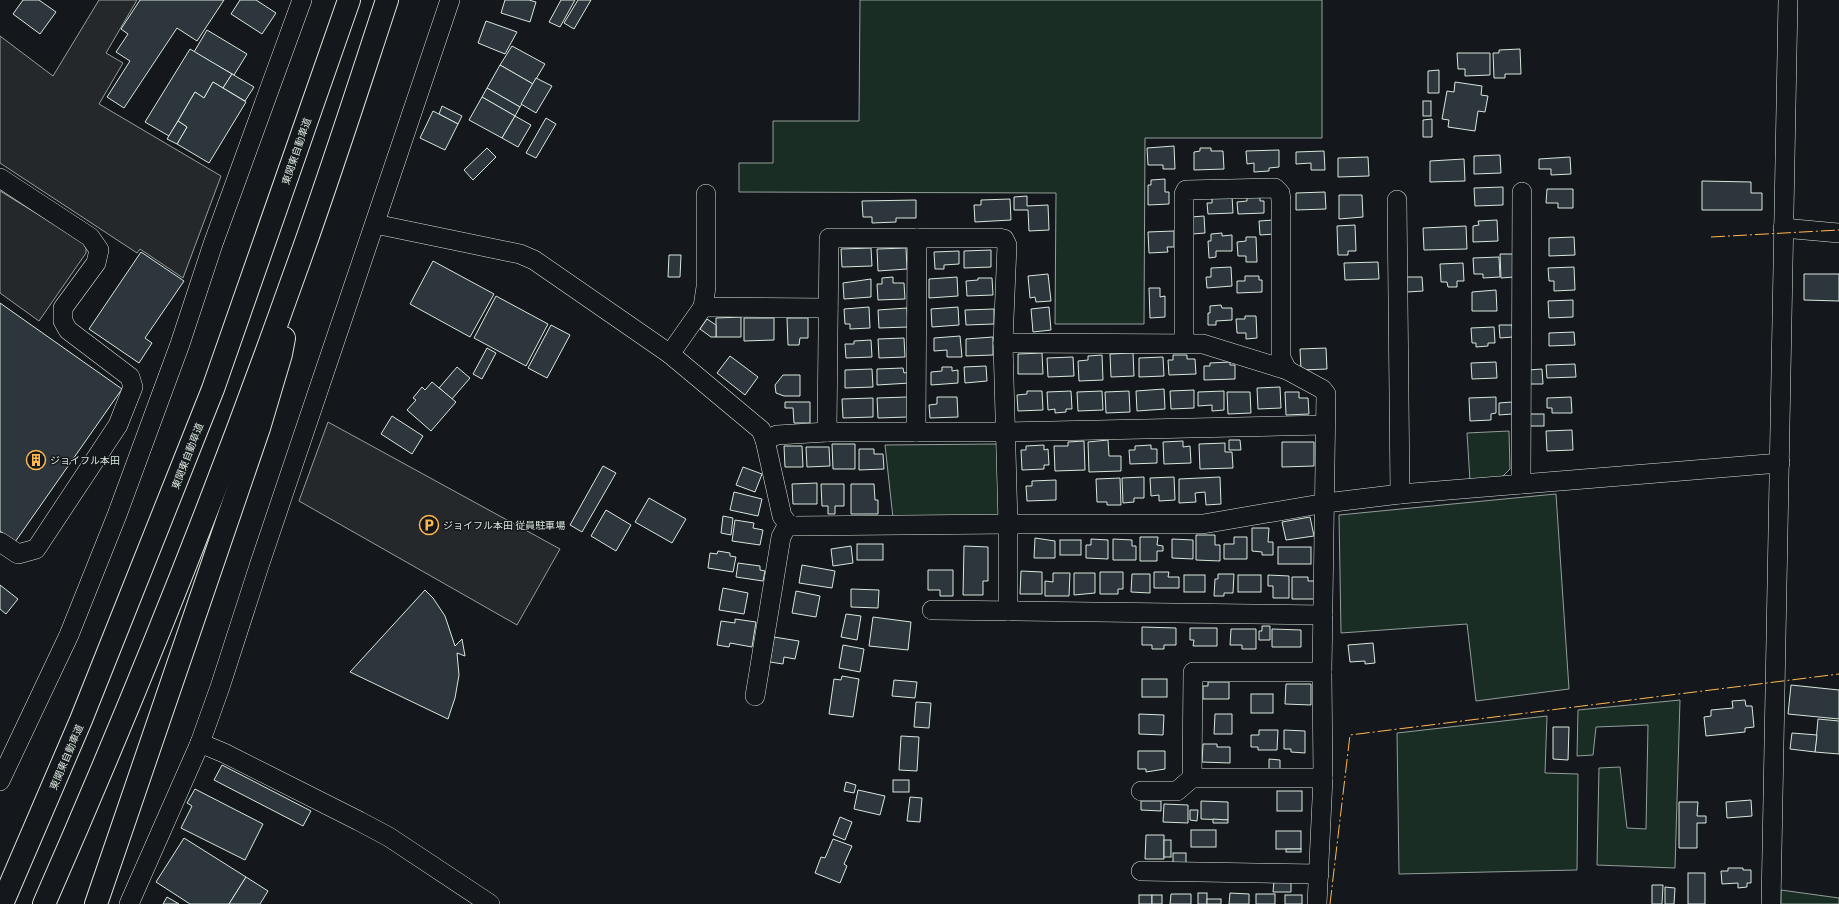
<svg xmlns="http://www.w3.org/2000/svg" width="1839" height="904" font-family="Signika,'Noto Sans JP',sans-serif">
<rect width="100%" height="100%" fill="#14181c"/>
<g fill="#1a2d24" stroke="#939e99">
<polygon points="860,0 1322,0 1322,138 1145,138 1144,324 1055,324 1056,193 739,192 739,163 773,163 773,121 859,121"/>
<polygon points="1509,431 1510,469 1501,478 1470,481 1467,433"/>
<polygon points="995,444 1001,448 1002,516 893,518 885,445"/>
<polygon points="1556,494 1569,689 1476,701 1467,624 1341,633 1339,515"/>
<polygon points="1680,700 1675,868 1597,865 1599,768 1620,767 1627,828 1646,829 1648,725 1596,727 1593,755 1577,756 1578,710"/>
<polygon points="1547,716 1545,773 1578,774 1577,870 1399,874 1397,733"/>
<polygon points="1781,890 1839,898 1839,904 1781,904"/>
</g>
<g fill="#24282b" stroke="#939e99">
<polygon points="99,0 137,0 106,53 123,63 99,104 221,176 183,278 140,249 137,253 0,163 0,36 53,76"/>
<polygon points="0,191 83,242 86,248 86,253 39,321 0,293"/>
<polygon points="328,422 560,549 517,625 299,501"/>
</g>
<g fill="#2c363c" stroke="#d8e6dc">
<polygon points="23,0 39,0 56,12 40,34 13,14"/>
<polygon points="140,0 224,0 197,41 177,28 124,108 107,97 130,61 116,52 128,34 121,29"/>
<polygon points="240,0 256,0 276,13 262,34 231,14"/>
<polygon points="505,0 529,0 536,2 530,22 501,13"/>
<polygon points="561,0 575,0 560,27 549,22"/>
<polygon points="578,0 591,0 574,29 564,23"/>
<polygon points="486,21 517,32 505,54 478,43"/>
<polygon points="207,30 247,54 234,75 194,52"/>
<polygon points="512,46 545,64 533,84 500,65"/>
<polygon points="190,49 232,74 223,88 213,82 204,98 195,92 169,136 145,122"/>
<polygon points="1520,49 1521,74 1505,74 1505,78 1494,78 1493,53 1499,53 1499,50"/>
<polygon points="1457,53 1490,53 1490,75 1465,76 1465,69 1458,69"/>
<polygon points="500,65 533,84 520,107 487,88"/>
<polygon points="1439,70 1439,93 1428,93 1428,71"/>
<polygon points="232,74 254,87 245,101 223,88"/>
<polygon points="536,78 552,86 536,113 521,104"/>
<polygon points="213,82 246,102 209,163 177,144 187,127 178,121 195,92 204,98"/>
<polygon points="1455,82 1482,86 1481,95 1488,96 1485,112 1478,111 1475,131 1448,127 1449,120 1442,119 1447,91 1454,92"/>
<polygon points="487,88 520,107 515,116 482,97"/>
<polygon points="482,97 515,116 502,138 469,120"/>
<rect x="1423" y="101" width="8" height="15"/>
<polygon points="442,106 462,116 458,124 439,114"/>
<polygon points="433,111 458,124 445,150 420,138"/>
<polygon points="515,116 531,125 518,147 502,138"/>
<polygon points="546,118 556,124 536,158 526,153"/>
<polygon points="1432,119 1432,137 1423,137 1423,120"/>
<polygon points="178,121 187,127 177,144 167,139"/>
<polygon points="1174,146 1175,169 1163,169 1163,165 1148,165 1147,148"/>
<polygon points="487,148 496,157 473,180 464,170"/>
<polygon points="1200,148 1211,148 1211,151 1223,151 1224,169 1194,170 1194,152 1200,151"/>
<polygon points="1279,150 1279,167 1269,168 1269,171 1254,172 1254,163 1247,164 1246,151"/>
<polygon points="1324,151 1325,170 1311,170 1311,163 1296,164 1296,152"/>
<polygon points="1500,155 1501,173 1474,174 1474,156"/>
<polygon points="1368,157 1369,176 1338,177 1338,158"/>
<polygon points="1570,157 1571,174 1551,175 1551,169 1539,169 1539,159"/>
<polygon points="1464,159 1465,181 1430,182 1430,161"/>
<polygon points="1165,179 1165,192 1169,192 1169,204 1148,205 1148,185 1151,185 1151,180"/>
<polygon points="1702,181 1751,182 1751,193 1762,193 1762,210 1702,210"/>
<polygon points="1503,187 1503,205 1475,206 1474,188"/>
<polygon points="1547,189 1573,189 1573,208 1558,208 1558,203 1546,203"/>
<polygon points="1325,192 1326,209 1296,210 1296,193"/>
<polygon points="1339,195 1362,195 1363,217 1339,219"/>
<polygon points="1027,196 1027,206 1048,205 1049,230 1029,231 1028,210 1014,210 1014,197"/>
<polygon points="1232,196 1233,213 1208,214 1207,203 1212,203 1212,197"/>
<polygon points="1260,196 1260,201 1264,201 1264,213 1238,214 1237,202 1247,201 1247,197"/>
<polygon points="1010,199 1011,220 975,222 974,205 981,205 981,200"/>
<polygon points="916,200 916,218 896,218 896,222 872,223 872,217 863,217 862,201"/>
<polygon points="1204,216 1205,233 1192,234 1191,217"/>
<polygon points="1274,220 1275,234 1260,235 1259,221"/>
<polygon points="1497,220 1498,241 1473,242 1473,226 1479,225 1478,221"/>
<polygon points="1355,225 1356,251 1348,251 1348,255 1338,255 1337,226"/>
<polygon points="1466,226 1467,249 1424,250 1423,228"/>
<polygon points="1174,231 1174,247 1167,247 1168,252 1149,253 1148,232"/>
<polygon points="1222,233 1222,236 1232,235 1232,251 1216,251 1216,257 1209,258 1208,241 1211,241 1211,234"/>
<polygon points="1246,237 1256,237 1257,262 1246,262 1246,256 1238,256 1237,242 1246,241"/>
<polygon points="1574,237 1575,255 1549,256 1549,238"/>
<polygon points="871,248 872,266 842,267 841,249"/>
<polygon points="906,248 907,269 878,271 877,249"/>
<polygon points="991,250 991,267 964,268 964,251"/>
<polygon points="959,251 959,264 944,265 944,269 935,269 934,252"/>
<polygon points="141,252 184,281 145,338 152,343 139,363 89,329"/>
<polygon points="1500,254 1513,254 1514,277 1501,278"/>
<polygon points="669,255 681,255 680,277 668,277"/>
<polygon points="1499,257 1500,277 1483,278 1483,274 1474,274 1473,258"/>
<polygon points="433,261 494,294 470,337 410,304"/>
<polygon points="1378,262 1379,279 1345,280 1344,263"/>
<polygon points="1463,263 1464,281 1457,281 1457,287 1448,287 1447,282 1441,282 1440,264"/>
<polygon points="1231,267 1232,286 1207,288 1206,277 1211,277 1211,268"/>
<polygon points="1574,267 1575,290 1554,291 1554,281 1549,281 1548,268"/>
<polygon points="1048,274 1051,301 1036,302 1035,297 1030,298 1028,276"/>
<polygon points="1804,274 1839,274 1839,301 1804,300"/>
<polygon points="1245,276 1259,276 1259,280 1262,280 1262,292 1237,293 1237,281 1245,281"/>
<polygon points="893,277 893,283 904,283 905,299 878,300 877,284 882,284 882,278"/>
<polygon points="957,277 958,296 929,298 929,279"/>
<polygon points="1407,277 1422,277 1423,291 1407,292"/>
<polygon points="978,278 992,278 993,295 967,296 966,281 978,280"/>
<polygon points="871,279 871,297 844,299 843,283"/>
<polygon points="1149,288 1160,288 1160,297 1165,296 1165,317 1150,318"/>
<polygon points="1496,290 1497,311 1472,311 1472,292"/>
<polygon points="496,296 548,324 526,366 474,338"/>
<polygon points="1573,300 1573,317 1549,318 1548,301"/>
<polygon points="0,303 122,389 15,542 0,531"/>
<polygon points="1221,305 1222,308 1232,308 1232,320 1216,321 1216,325 1208,325 1208,313 1210,313 1210,306"/>
<polygon points="869,307 870,328 850,329 850,324 845,324 844,309"/>
<polygon points="958,307 959,325 932,327 931,309"/>
<polygon points="1049,307 1051,330 1033,332 1031,309"/>
<polygon points="907,308 908,327 879,328 878,310"/>
<polygon points="994,309 994,324 966,325 965,310"/>
<polygon points="1245,316 1256,316 1257,338 1246,339 1246,333 1237,333 1236,319 1245,319"/>
<polygon points="741,317 741,337 716,337 716,318"/>
<polygon points="744,318 774,318 774,340 744,341"/>
<polygon points="787,318 808,318 808,338 800,338 799,345 788,345"/>
<polygon points="707,319 716,325 716,337 711,337 700,329"/>
<polygon points="551,325 570,335 547,378 528,368"/>
<polygon points="1499,325 1512,325 1513,337 1500,338"/>
<polygon points="1494,327 1495,343 1488,343 1488,346 1476,347 1476,343 1472,343 1471,328"/>
<polygon points="1574,332 1575,345 1549,346 1549,333"/>
<polygon points="960,336 962,357 947,357 947,350 934,351 934,338"/>
<polygon points="993,337 993,355 966,356 966,339"/>
<polygon points="904,338 905,357 879,358 878,339"/>
<polygon points="871,340 872,357 846,358 845,344 854,344 854,341"/>
<polygon points="487,348 496,353 482,379 473,374"/>
<polygon points="1326,348 1327,369 1301,370 1300,349"/>
<polygon points="1042,353 1043,374 1018,374 1018,354"/>
<polygon points="1133,353 1134,376 1111,377 1110,354"/>
<polygon points="1102,355 1103,380 1079,381 1078,361 1088,360 1088,356"/>
<polygon points="1173,355 1187,355 1187,359 1195,359 1196,374 1169,375 1168,360 1173,360"/>
<polygon points="730,356 758,377 745,395 717,373"/>
<polygon points="1073,357 1074,376 1048,377 1047,358"/>
<polygon points="1163,357 1164,376 1139,377 1139,358"/>
<polygon points="1230,362 1230,365 1235,365 1235,379 1204,380 1204,366 1210,366 1210,363"/>
<polygon points="1496,362 1497,378 1472,379 1471,363"/>
<polygon points="1575,364 1576,377 1547,378 1546,365"/>
<polygon points="986,366 987,381 965,383 964,367"/>
<polygon points="457,367 470,378 452,399 439,388"/>
<polygon points="942,367 952,367 952,371 958,370 958,383 931,385 931,372 942,371"/>
<polygon points="903,368 904,373 909,372 910,383 877,385 877,369"/>
<polygon points="872,369 873,387 845,388 845,370"/>
<polygon points="1542,369 1543,384 1529,384 1528,370"/>
<polygon points="783,375 800,375 800,396 784,396 776,393 775,385"/>
<polygon points="432,382 456,402 431,431 407,410 416,400 413,398 422,387 425,390"/>
<polygon points="1280,387 1281,408 1258,409 1257,388"/>
<polygon points="1164,389 1165,409 1137,411 1136,391"/>
<polygon points="1194,390 1194,408 1171,409 1170,391"/>
<polygon points="1027,391 1042,391 1043,410 1018,411 1017,395 1027,394"/>
<polygon points="1071,391 1072,409 1066,409 1066,412 1055,413 1055,409 1048,410 1047,392"/>
<polygon points="1102,391 1103,410 1078,411 1077,392"/>
<polygon points="1129,391 1130,412 1106,413 1105,392"/>
<polygon points="1224,391 1224,410 1212,411 1212,405 1198,406 1198,392"/>
<polygon points="1227,392 1250,392 1251,413 1228,414"/>
<polygon points="1285,392 1299,392 1299,398 1308,398 1309,414 1286,415"/>
<polygon points="907,397 907,417 878,418 877,398"/>
<polygon points="937,397 957,397 958,417 930,418 929,405 937,404"/>
<polygon points="1496,397 1496,413 1491,414 1491,420 1470,421 1469,398"/>
<polygon points="1571,397 1572,413 1552,413 1552,408 1547,408 1547,398"/>
<polygon points="873,398 873,417 843,418 842,399"/>
<polygon points="785,402 810,402 810,423 794,423 793,408 785,408"/>
<polygon points="1512,402 1512,414 1499,415 1499,403"/>
<rect x="1528" y="414" width="16" height="12"/>
<polygon points="392,416 423,436 412,454 381,434"/>
<polygon points="1572,430 1573,450 1547,451 1546,431"/>
<polygon points="1108,440 1109,456 1121,456 1121,471 1089,472 1088,442"/>
<polygon points="1229,440 1240,440 1241,450 1229,450"/>
<polygon points="1084,441 1085,470 1055,471 1054,446 1068,446 1068,442"/>
<polygon points="1183,441 1183,447 1190,446 1191,463 1164,464 1163,442"/>
<polygon points="1282,442 1314,442 1314,466 1282,467"/>
<polygon points="1225,443 1225,452 1232,452 1233,468 1200,469 1199,444"/>
<polygon points="832,444 855,444 855,469 833,469"/>
<polygon points="1044,445 1044,450 1048,449 1049,465 1044,465 1044,469 1022,470 1021,450 1026,450 1026,446"/>
<polygon points="1151,445 1151,449 1157,449 1157,463 1130,464 1129,450 1135,450 1135,446"/>
<polygon points="784,446 802,446 803,467 785,467"/>
<polygon points="806,447 829,447 830,466 807,467"/>
<polygon points="859,449 874,449 874,454 883,454 884,469 859,470"/>
<polygon points="603,466 616,473 582,532 570,525"/>
<polygon points="743,467 762,474 755,492 736,485"/>
<polygon points="1144,477 1144,498 1134,498 1134,502 1123,503 1122,478"/>
<polygon points="1174,477 1175,500 1159,501 1159,495 1151,496 1150,478"/>
<polygon points="1220,477 1221,504 1206,505 1205,492 1195,493 1196,502 1179,503 1179,479"/>
<polygon points="1120,478 1121,505 1107,505 1107,502 1097,502 1096,479"/>
<polygon points="1056,480 1056,500 1027,501 1026,486 1032,486 1032,481"/>
<polygon points="817,483 817,504 793,504 792,484"/>
<polygon points="821,484 844,484 844,506 835,506 835,514 828,514 828,506 822,506"/>
<polygon points="851,484 874,484 875,500 878,500 878,514 851,514"/>
<polygon points="734,492 762,499 758,516 730,510"/>
<polygon points="649,498 686,519 672,543 635,522"/>
<polygon points="606,510 631,525 616,551 591,536"/>
<polygon points="723,516 733,518 731,535 721,533"/>
<polygon points="1310,517 1314,536 1286,540 1282,522"/>
<polygon points="735,520 754,523 753,528 763,530 760,545 732,541"/>
<polygon points="1252,528 1269,528 1268,542 1273,542 1273,555 1262,555 1262,552 1252,551"/>
<polygon points="1196,535 1215,535 1215,545 1220,545 1220,561 1196,560"/>
<polygon points="1140,537 1158,537 1157,545 1163,546 1163,551 1157,551 1157,561 1140,561"/>
<polygon points="1234,537 1247,537 1247,559 1224,559 1224,544 1234,544"/>
<polygon points="1035,538 1055,541 1055,558 1034,558"/>
<polygon points="1091,539 1108,540 1108,559 1086,558 1086,545 1091,545"/>
<polygon points="1113,539 1132,540 1132,546 1136,546 1136,560 1113,560"/>
<polygon points="1172,539 1193,540 1193,559 1172,558"/>
<rect x="1060" y="540" width="21" height="15"/>
<rect x="857" y="544" width="26" height="16"/>
<polygon points="851,546 853,563 833,566 831,549"/>
<polygon points="964,546 988,547 988,581 983,581 983,595 963,595"/>
<rect x="1278" y="547" width="33" height="17"/>
<polygon points="718,551 730,553 730,556 736,557 733,572 708,568 710,553 717,554"/>
<polygon points="738,563 760,566 760,570 765,571 763,581 736,577"/>
<polygon points="802,565 835,571 832,588 799,583"/>
<polygon points="928,570 953,570 953,596 940,596 940,590 928,590"/>
<polygon points="1021,571 1042,572 1042,594 1020,594"/>
<polygon points="1100,572 1123,572 1123,589 1118,589 1118,594 1100,594"/>
<polygon points="1154,572 1169,572 1168,577 1179,577 1179,588 1154,588"/>
<polygon points="1053,573 1070,573 1069,596 1045,596 1045,581 1053,582"/>
<polygon points="1074,573 1095,573 1095,593 1074,595"/>
<polygon points="1132,574 1150,574 1150,593 1131,592"/>
<polygon points="1218,574 1234,574 1233,593 1224,593 1224,596 1214,596 1215,579 1218,579"/>
<rect x="1184" y="575" width="21" height="17"/>
<rect x="1238" y="575" width="23" height="17"/>
<polygon points="1268,575 1289,576 1289,598 1273,598 1273,586 1268,586"/>
<polygon points="1292,577 1308,577 1308,581 1316,581 1316,599 1292,599"/>
<polygon points="0,585 18,599 6,614 0,609"/>
<polygon points="723,588 748,593 744,614 719,610"/>
<polygon points="851,589 879,590 878,608 851,607"/>
<polygon points="425,590 433,598 445,616 455,646 462,639 465,656 457,653 459,675 455,698 448,719 350,672"/>
<polygon points="796,591 820,596 816,617 792,613"/>
<polygon points="846,614 861,616 857,640 841,637"/>
<polygon points="873,617 911,622 908,650 869,646"/>
<polygon points="735,619 756,622 752,647 730,643 729,647 717,645 721,621 735,623"/>
<polygon points="1262,626 1270,626 1270,640 1259,640 1259,631 1262,631"/>
<polygon points="1142,627 1176,628 1176,645 1164,645 1164,649 1152,649 1152,645 1142,645"/>
<polygon points="1190,628 1217,628 1217,646 1193,646 1194,640 1190,640"/>
<polygon points="1231,629 1256,629 1256,649 1242,649 1242,645 1230,645"/>
<polygon points="1272,629 1301,630 1301,647 1272,647"/>
<polygon points="774,637 799,641 795,659 784,657 783,664 770,662"/>
<polygon points="1373,643 1375,663 1365,664 1365,661 1350,662 1348,645"/>
<polygon points="843,645 864,649 860,672 839,668"/>
<polygon points="842,676 859,679 853,717 829,714 834,679 841,680"/>
<rect x="1142" y="679" width="25" height="18"/>
<polygon points="894,680 917,682 915,698 892,696"/>
<polygon points="1208,682 1229,682 1229,699 1203,699 1203,686 1208,686"/>
<polygon points="1286,684 1311,684 1311,705 1285,704"/>
<polygon points="1791,685 1839,690 1839,719 1788,714"/>
<rect x="1251" y="694" width="22" height="19"/>
<polygon points="1745,700 1746,706 1752,706 1754,727 1745,728 1745,732 1706,736 1704,717 1711,716 1711,710 1733,708 1732,701"/>
<polygon points="916,702 931,703 929,728 914,727"/>
<polygon points="1139,714 1164,715 1163,735 1139,734"/>
<polygon points="1215,714 1232,714 1232,734 1214,734"/>
<polygon points="1818,719 1839,721 1839,754 1815,752"/>
<polygon points="1553,727 1569,727 1568,760 1553,759"/>
<polygon points="1259,730 1278,730 1277,750 1258,750 1258,747 1251,747 1251,735 1259,735"/>
<polygon points="1284,730 1305,731 1305,753 1291,752 1291,749 1284,749"/>
<polygon points="1792,733 1817,735 1815,752 1790,749"/>
<polygon points="901,736 919,737 917,771 899,770"/>
<polygon points="1203,744 1217,744 1217,747 1230,747 1230,763 1202,762"/>
<polygon points="1138,751 1165,751 1165,769 1146,772 1146,769 1138,769"/>
<polygon points="1269,759 1280,760 1280,773 1269,773"/>
<polygon points="222,765 311,811 303,826 214,780"/>
<rect x="893" y="780" width="16" height="12"/>
<polygon points="846,782 856,785 854,793 844,791"/>
<polygon points="195,789 263,824 245,860 181,828 192,806 187,803"/>
<polygon points="858,790 885,796 880,815 854,809"/>
<rect x="1277" y="791" width="25" height="20"/>
<polygon points="910,797 922,798 920,822 907,821"/>
<polygon points="1751,800 1752,816 1727,818 1726,802"/>
<polygon points="1141,801 1161,801 1161,811 1141,810"/>
<polygon points="1201,801 1228,802 1228,820 1201,819"/>
<polygon points="1679,802 1698,802 1697,816 1706,816 1706,823 1697,823 1697,848 1679,848"/>
<polygon points="1164,804 1188,805 1188,823 1163,822"/>
<polygon points="1190,810 1198,810 1197,821 1190,820"/>
<polygon points="840,817 852,822 845,840 833,835"/>
<polygon points="1213,819 1228,820 1228,823 1213,823"/>
<rect x="1191" y="830" width="25" height="17"/>
<rect x="1276" y="831" width="25" height="18"/>
<polygon points="1146,835 1164,835 1164,859 1145,859"/>
<polygon points="184,838 246,877 229,904 190,904 156,882"/>
<polygon points="833,839 852,846 844,864 847,866 840,883 815,873 821,857 825,858"/>
<rect x="1164" y="840" width="7" height="17"/>
<rect x="1286" y="849" width="15" height="3"/>
<rect x="1173" y="853" width="13" height="13"/>
<polygon points="1728,868 1743,868 1743,870 1751,870 1751,883 1747,883 1747,887 1738,888 1738,883 1722,884 1721,871 1728,871"/>
<rect x="1688" y="873" width="17" height="31"/>
<polygon points="246,877 268,891 260,904 229,904"/>
<polygon points="1274,881 1291,881 1291,892 1273,892"/>
<polygon points="1652,885 1663,885 1662,904 1652,904"/>
<polygon points="1665,887 1675,888 1674,904 1665,904"/>
<rect x="1198" y="893" width="9" height="11"/>
<polygon points="1230,893 1249,894 1249,904 1229,904"/>
<polygon points="1171,894 1191,894 1191,904 1170,904"/>
<rect x="1256" y="894" width="19" height="10"/>
<rect x="1139" y="895" width="13" height="9"/>
<rect x="1152" y="895" width="10" height="9"/>
<rect x="1285" y="895" width="17" height="9"/>
<polygon points="167,897 179,904 163,904"/>
<rect x="1207" y="899" width="14" height="5"/>
</g>
<g fill="none" stroke-linecap="round" stroke-linejoin="round">
<g stroke="#d8e6dc" stroke-width="20">
<g id="minor">
<polyline points="0,178 90,237 99,250 96,263 63,308 63,321 68,330 130,377 133,387 118,425 36,549 18,554 0,542"/>
<polyline points="1397,200 1400,494"/>
<polyline points="375,224 520,254 534,260 670,354 761,430 765,440 782,516 788,524 795,526 1008,524 1203,524 1326,503 1400,494 1780,463"/>
<polyline points="1783,228 1839,233"/>
<polyline points="703,307 828,308"/>
<polyline points="1003,343 1203,344 1287,370 1322,389 1326,394 1322,672 1323,778 1317,904"/>
<polyline points="1184,343 1184,194 1186,190 1275,188 1280,193 1281,200 1281,358 1287,370"/>
<polyline points="670,354 703,307 706,287 706,194"/>
<polyline points="827,432 829,238 999,238 1004,239 1007,245 1003,343 1008,524 1008,611"/>
<polyline points="916,432 917,238"/>
<polyline points="765,440 777,435 827,432 1006,432 1325,425"/>
<polyline points="1521,484 1522,192"/>
<polyline points="932,610 1323,615"/>
<polyline points="1322,672 1193,672 1192,778 1323,778"/>
<polyline points="755,696 781,537 788,524"/>
<polyline points="200,743 224,753 359,821 389,837 490,904"/>
<polyline points="0,781 69,635 117,515 180,344 213,244 302,0"/>
<polyline points="1141,791 1177,791 1192,778"/>
<polyline points="1141,871 1319,874"/>
<polyline points="129,904 200,743 220,687 259,566 450,0"/>
<polyline points="1771,904 1788,0"/>
</g>
</g>
<g stroke="#d8e6dc" stroke-width="24">
<g id="highway">
<polyline points="2,904 81,720 213,389 349,0"/>
<path d="M 44,904 C 134,699 217,492 292,281 C 326,188 356,94 387,0"/>
<polyline points="96,904 259,428 281,354 284,338"/>
</g>
</g>
<use href="#minor" stroke="#14181c" stroke-width="19"/>
<use href="#highway" stroke="#14181c" stroke-width="22"/>
<g stroke="#ffb74d" stroke-width="1" stroke-dasharray="14 3 2 3" stroke-linecap="butt">
<polyline points="1711,237 1839,230"/>
<polyline points="1330,904 1350,735 1839,674"/>
</g>
</g>
<defs>
<g id="building-ring" transform="scale(1)"><circle r="9.5" fill="#14181c" stroke="#ffb74d" stroke-width="1.5"/><path d="M-4-6H4V6H1V3H-1V6H-4ZM-2.5-4.3h1.7v1.8h-1.7ZM.8-4.3h1.7v1.8H.8ZM-2.5-1h1.7V.8h-1.7ZM.8-1h1.7V.8H.8Z" fill="#ffb74d"/></g>
<g id="parking-ring" transform="scale(1)"><circle r="9.5" fill="#14181c" stroke="#ffb74d" stroke-width="1.5"/><path d="M-3.5-5.5H1a3.5 3.5 0 0 1 0 7H-1V5.5H-3.5ZM-1-3.4V-.6H.8a1.4 1.4 0 0 0 0-2.8Z" fill="#ffb74d"/></g>
</defs>
<g fill-rule="evenodd">
<use href="#building-ring" x="36" y="460"/>
<use href="#parking-ring" x="429" y="525"/>
</g>
<g text-anchor="middle" stroke-width="3" stroke-linejoin="round" paint-order="stroke">
<g font-size="10" fill="#d8e6dc" stroke="#14181c">
<text transform="translate(296 151) rotate(-71)" y="4">東関東自動車道</text>
<text transform="translate(187 456) rotate(-69)" y="4">東関東自動車道</text>
<text transform="translate(66 757) rotate(-67)" y="4">東関東自動車道</text>
</g>
<g font-size="10" fill="#d8e6dc" stroke="#14181c" text-anchor="start">
<text x="50" y="464">ジョイフル本田</text>
<text x="443" y="529">ジョイフル本田 従員駐車場</text>
</g>
</g>
</svg>
